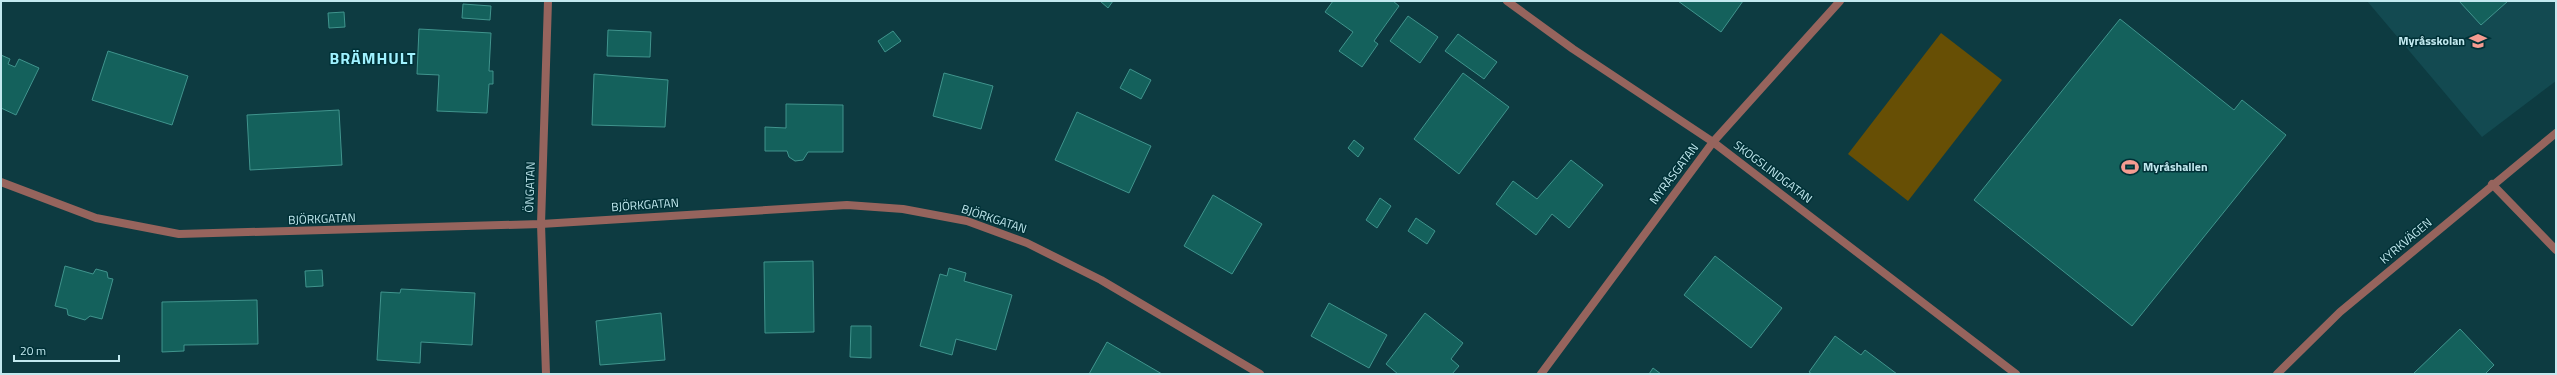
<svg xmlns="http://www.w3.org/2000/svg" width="2557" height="375" font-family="'Titillium Web',sans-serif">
<rect width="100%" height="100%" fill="#0d3b41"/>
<polygon fill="#134a51" points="2367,1 2556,1 2556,81 2482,137"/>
<polygon fill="#674f05" points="1941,33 2002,80 1908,201 1848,154"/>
<g fill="#14615c" stroke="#40948d">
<polygon points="1100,1 1113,1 1108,8"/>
<polygon points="1333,1 1393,1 1399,6 1374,41 1378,44 1362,67 1339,51 1353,32 1325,12"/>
<polygon points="1678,1 1743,1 1721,32"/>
<polygon points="2459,1 2508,1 2481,25"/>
<polygon points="463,4 491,6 490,20 462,18"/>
<polygon points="344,12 345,27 329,28 328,13"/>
<polygon points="1408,16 1438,37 1420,63 1390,41"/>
<polygon points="2120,19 2234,110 2242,100 2286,135 2132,326 1974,200"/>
<polygon points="419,29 491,33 489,71 493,71 493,84 489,84 487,113 437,111 439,75 417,74"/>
<polygon points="608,30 651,32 650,57 607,56"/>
<polygon points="893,31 901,41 885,52 878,41"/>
<polygon points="1458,34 1497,62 1484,79 1445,51"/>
<polygon points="108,51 188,76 172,125 92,100"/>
<polygon points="1,55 10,59 8,64 15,67 19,59 39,68 16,115 1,108"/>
<polygon points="1130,69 1151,80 1141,99 1120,88"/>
<polygon points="944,73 993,86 981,129 933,116"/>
<polygon points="1463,73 1509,107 1459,174 1414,139"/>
<polygon points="594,74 668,80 665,127 592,125"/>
<polygon points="786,104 843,105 843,152 808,152 803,160 795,161 789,157 787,151 765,151 765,127 786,128"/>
<polygon points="339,110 342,165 250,170 247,115"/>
<polygon points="1077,112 1151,146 1129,193 1055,160"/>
<polygon points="1354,140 1364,148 1358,157 1348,148"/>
<polygon points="1571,160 1603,185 1569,228 1552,214 1536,235 1496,204 1513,181 1537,199"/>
<polygon points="1213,195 1262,224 1232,274 1184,246"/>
<polygon points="1380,198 1391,206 1377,228 1366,220"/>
<polygon points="1416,218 1435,231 1427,244 1408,231"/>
<polygon points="1715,256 1782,308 1751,348 1684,295"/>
<polygon points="813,261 814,332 765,333 764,262"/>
<polygon points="65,266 93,274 96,269 107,272 108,278 113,279 102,319 90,316 85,320 68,315 67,309 55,306"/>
<polygon points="949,268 966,273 964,281 1012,295 996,350 956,339 952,355 920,346 940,274 947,276"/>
<polygon points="322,270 323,286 306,287 305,271"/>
<polygon points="401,289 475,293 472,345 421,342 420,363 377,360 381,292 400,293"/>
<polygon points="257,300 258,344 184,345 184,351 162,352 162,302"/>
<polygon points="1329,303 1387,335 1369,368 1311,336"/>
<polygon points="661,313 665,360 600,365 596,321"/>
<polygon points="1425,313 1463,343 1451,359 1459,366 1452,374 1398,374 1386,364"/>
<polygon points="851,326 871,326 871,358 850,357"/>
<polygon points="2460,329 2494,365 2485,374 2413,374"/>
<polygon points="1835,336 1861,355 1865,350 1897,374 1812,374 1809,372"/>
<polygon points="1107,342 1162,374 1089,374"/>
<polygon points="1653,368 1661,374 1649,374"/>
</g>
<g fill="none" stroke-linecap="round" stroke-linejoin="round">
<g stroke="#96645d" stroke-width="8">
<polyline points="1507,1 1573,49 1713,142 2016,374"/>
<polyline points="1,182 96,218 179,234 541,224 847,205 903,209 967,221 1027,243 1101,280 1260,374"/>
<polyline points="2492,184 2556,250"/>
<polyline points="546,374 541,224 548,1"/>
<polyline points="1541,374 1713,142 1840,1"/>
</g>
<polyline stroke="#96645d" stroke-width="8" points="2277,374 2340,312 2556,133"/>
</g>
<defs>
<g id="school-bare" transform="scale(1.38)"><path d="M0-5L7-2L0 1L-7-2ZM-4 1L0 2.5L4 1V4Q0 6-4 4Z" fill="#f59c91" stroke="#003137" stroke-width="2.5" paint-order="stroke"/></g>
<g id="stadium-bare" transform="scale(1.38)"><path d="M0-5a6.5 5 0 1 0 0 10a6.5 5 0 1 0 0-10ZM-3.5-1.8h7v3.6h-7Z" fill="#f59c91" stroke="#003137" stroke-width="2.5" paint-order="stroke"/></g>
</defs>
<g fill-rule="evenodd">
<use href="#school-bare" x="2478" y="41"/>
<use href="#stadium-bare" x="2130" y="167"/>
</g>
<g text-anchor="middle" stroke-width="3" stroke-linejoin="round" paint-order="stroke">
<g font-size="12" font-weight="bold" fill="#c2e9ef" stroke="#003137" text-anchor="end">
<text x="2465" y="45">Myråsskolan</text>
<text x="2143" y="171" text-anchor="start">Myråshallen</text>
</g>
<g font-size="12" fill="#c2e9ef" stroke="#003137">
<text transform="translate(1773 172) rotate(37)" y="4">SKOGSLINDGATAN</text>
<text transform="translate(1674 174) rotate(-53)" y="4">MYRÅSGATAN</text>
<text transform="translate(530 187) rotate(-88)" y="4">ÖNGATAN</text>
<text transform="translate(645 205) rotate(-4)" y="4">BJÖRKGATAN</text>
<text transform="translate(322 219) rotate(-2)" y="4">BJÖRKGATAN</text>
<text transform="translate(994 219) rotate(18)" y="4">BJÖRKGATAN</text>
<text transform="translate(2406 241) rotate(-40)" y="4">KYRKVÄGEN</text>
</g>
<g font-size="16" font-weight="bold" letter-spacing="1" fill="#a0f2ff" stroke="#003137">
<text x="373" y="64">BRÄMHULT</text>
</g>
</g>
<rect width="2557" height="375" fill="none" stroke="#c2e9ef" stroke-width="4"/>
<path d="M14 355v6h105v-6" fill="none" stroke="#c2e9ef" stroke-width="2"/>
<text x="20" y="355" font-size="12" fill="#c2e9ef" stroke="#003137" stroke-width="3" paint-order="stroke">20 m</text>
</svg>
